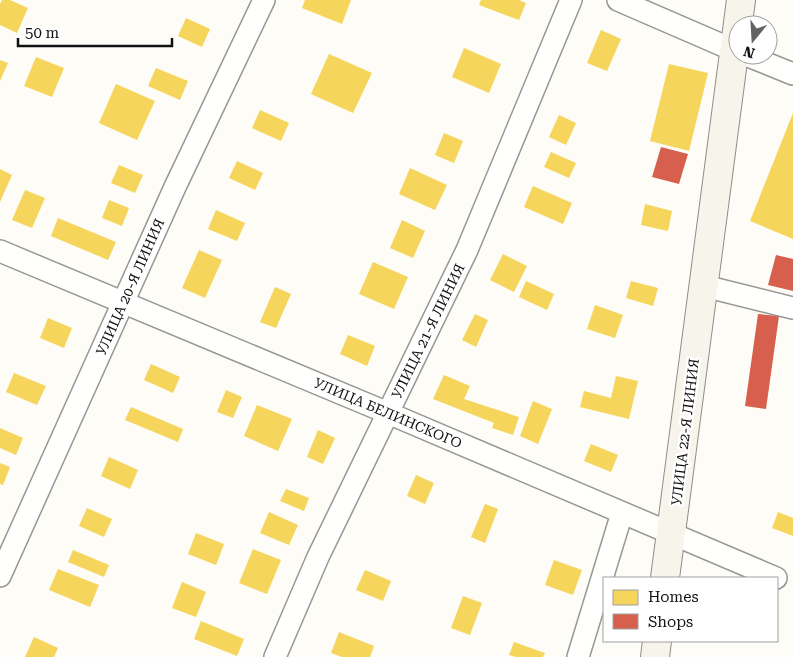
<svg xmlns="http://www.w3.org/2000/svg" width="793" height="657" font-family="'Roboto Serif',serif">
<rect width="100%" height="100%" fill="#fdfcf7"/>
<g fill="#f6d55c">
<polygon points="2,0 10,0 28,8 17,33 0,25 0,4"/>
<polygon points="305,0 351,0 342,24 302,8"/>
<polygon points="481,0 519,0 526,3 519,20 479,5"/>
<polygon points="186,18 210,29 202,47 178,36"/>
<polygon points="601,30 621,39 607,71 587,63"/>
<polygon points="464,48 501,64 489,93 452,77"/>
<polygon points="329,54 372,73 353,113 311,94"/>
<polygon points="36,57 64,68 52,97 24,86"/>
<polygon points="0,60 8,63 0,81"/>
<polygon points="669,64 708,73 689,151 650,141"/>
<polygon points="156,68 188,81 180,100 148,86"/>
<polygon points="116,84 155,101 137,140 99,123"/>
<polygon points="260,110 289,123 281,141 252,128"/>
<polygon points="793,113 793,239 750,221"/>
<polygon points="559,115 576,123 566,145 549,137"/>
<polygon points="444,133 463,141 454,163 435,155"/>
<polygon points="551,152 576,163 569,178 544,167"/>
<polygon points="237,161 263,173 255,190 229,178"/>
<polygon points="119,165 143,175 135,193 111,183"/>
<polygon points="410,168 447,185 435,210 399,194"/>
<polygon points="0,169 12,175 0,202"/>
<polygon points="533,186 572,203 563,224 524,207"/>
<polygon points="25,190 45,198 32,228 12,220"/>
<polygon points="109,200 129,208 122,226 102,218"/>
<polygon points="645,204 672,211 668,231 641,225"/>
<polygon points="216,210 245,223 237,241 208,229"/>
<polygon points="58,218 116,242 108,260 51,236"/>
<polygon points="402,220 425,231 413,258 390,248"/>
<polygon points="199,250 222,260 205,298 182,288"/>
<polygon points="503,254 527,266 514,292 490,280"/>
<polygon points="373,262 408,277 394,309 359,294"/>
<polygon points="526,281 554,294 547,310 519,297"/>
<polygon points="631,281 658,288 653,306 626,298"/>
<polygon points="275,287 291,294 276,328 260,322"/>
<polygon points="595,305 623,315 615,338 587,329"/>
<polygon points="475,314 488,320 476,347 462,340"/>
<polygon points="48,318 72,328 64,348 40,338"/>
<polygon points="348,335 375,346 367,366 340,354"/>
<polygon points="151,364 180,377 173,393 144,380"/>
<polygon points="14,373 46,386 37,405 6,392"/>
<polygon points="444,375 470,386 464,399 519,417 513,435 492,428 494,423 433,399"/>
<polygon points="616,376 638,381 629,419 580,407 584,391 611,398"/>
<polygon points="226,390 242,397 233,418 217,412"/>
<polygon points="533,401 552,409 538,444 520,436"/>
<polygon points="257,405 292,419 278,451 244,436"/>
<polygon points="131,407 183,429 178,442 125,420"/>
<polygon points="0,428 23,438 16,455 0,448"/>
<polygon points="318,430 335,438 323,464 307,457"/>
<polygon points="591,444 618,455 611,472 584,461"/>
<polygon points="109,457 138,470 130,489 101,476"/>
<polygon points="0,463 10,467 3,485 0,484"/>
<polygon points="416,475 434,483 425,504 407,496"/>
<polygon points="286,489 309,498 304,511 280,501"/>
<polygon points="485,504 498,509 485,543 471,537"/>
<polygon points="87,508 112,519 104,537 79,526"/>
<polygon points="269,512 298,525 289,545 260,533"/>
<polygon points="778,512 793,518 793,536 772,528"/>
<polygon points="196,533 224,544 216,565 188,554"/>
<polygon points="253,549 281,560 267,594 239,583"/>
<polygon points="73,550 109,565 104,577 68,562"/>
<polygon points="554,560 582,570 573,595 545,585"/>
<polygon points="58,569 99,585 90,607 49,590"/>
<polygon points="365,570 391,581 383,601 356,590"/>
<polygon points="182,582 206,592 196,617 172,608"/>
<polygon points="463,596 482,603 470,635 451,628"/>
<polygon points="201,621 244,639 237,656 194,639"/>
<polygon points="339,632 374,646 370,657 342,657 331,653"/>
<polygon points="34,637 58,648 54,657 25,657"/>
<polygon points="514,642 545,653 543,657 516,657 509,655"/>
</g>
<g fill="#d6604d">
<polygon points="661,147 688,154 679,184 652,177"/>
<polygon points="776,255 793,259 793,291 768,285"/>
<polygon points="758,314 779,316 766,409 745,406"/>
</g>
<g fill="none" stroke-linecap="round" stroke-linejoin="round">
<g stroke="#979795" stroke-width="24">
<g id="street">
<polyline points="618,0 738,52"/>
<polyline points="746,55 793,74"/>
<polyline points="0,251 388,413 776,578"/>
<polyline points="704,286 793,308"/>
<polyline points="0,576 175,187 264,0"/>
<polyline points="275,657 318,557 467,250 571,0"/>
<polyline points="578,657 622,513"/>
</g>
</g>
<g stroke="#8e8d8b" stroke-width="30">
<g id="secondary">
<polyline points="665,578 741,0"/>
<polyline points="655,657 657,641"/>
</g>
</g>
<use href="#street" stroke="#fffffe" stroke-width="21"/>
<use href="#secondary" stroke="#f6f4eb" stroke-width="28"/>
</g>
<g text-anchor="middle" stroke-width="5" stroke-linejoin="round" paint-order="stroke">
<g font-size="14" fill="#111" stroke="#fff">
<text transform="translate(130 287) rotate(-66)" y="5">УЛИЦА 20-Я ЛИНИЯ</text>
<text transform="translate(428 331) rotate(-64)" y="5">УЛИЦА 21-Я ЛИНИЯ</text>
<text transform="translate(388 413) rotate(23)" y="5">УЛИЦА БЕЛИНСКОГО</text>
<text transform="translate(685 432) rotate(-83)" y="5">УЛИЦА 22-Я ЛИНИЯ</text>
</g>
</g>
<rect x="603" y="577" width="175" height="65" fill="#ffffff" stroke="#a0a0a0"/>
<rect x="613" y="590" width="25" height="15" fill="#f6d55c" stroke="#a0a0a0"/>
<text x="648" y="602" font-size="15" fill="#111111">Homes</text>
<rect x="613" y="614" width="25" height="15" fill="#d6604d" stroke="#a0a0a0"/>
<text x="648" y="627" font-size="15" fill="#111111">Shops</text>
<g transform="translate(753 40) rotate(198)"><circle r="24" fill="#ffffff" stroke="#a0a0a0"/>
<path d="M0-4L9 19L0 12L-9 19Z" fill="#646362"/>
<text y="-8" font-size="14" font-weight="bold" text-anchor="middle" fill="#111111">N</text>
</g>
<path d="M18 38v8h154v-8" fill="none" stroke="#111111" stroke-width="2.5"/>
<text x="25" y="38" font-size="15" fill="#111111" stroke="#ffffff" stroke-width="4" paint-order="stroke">50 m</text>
</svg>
